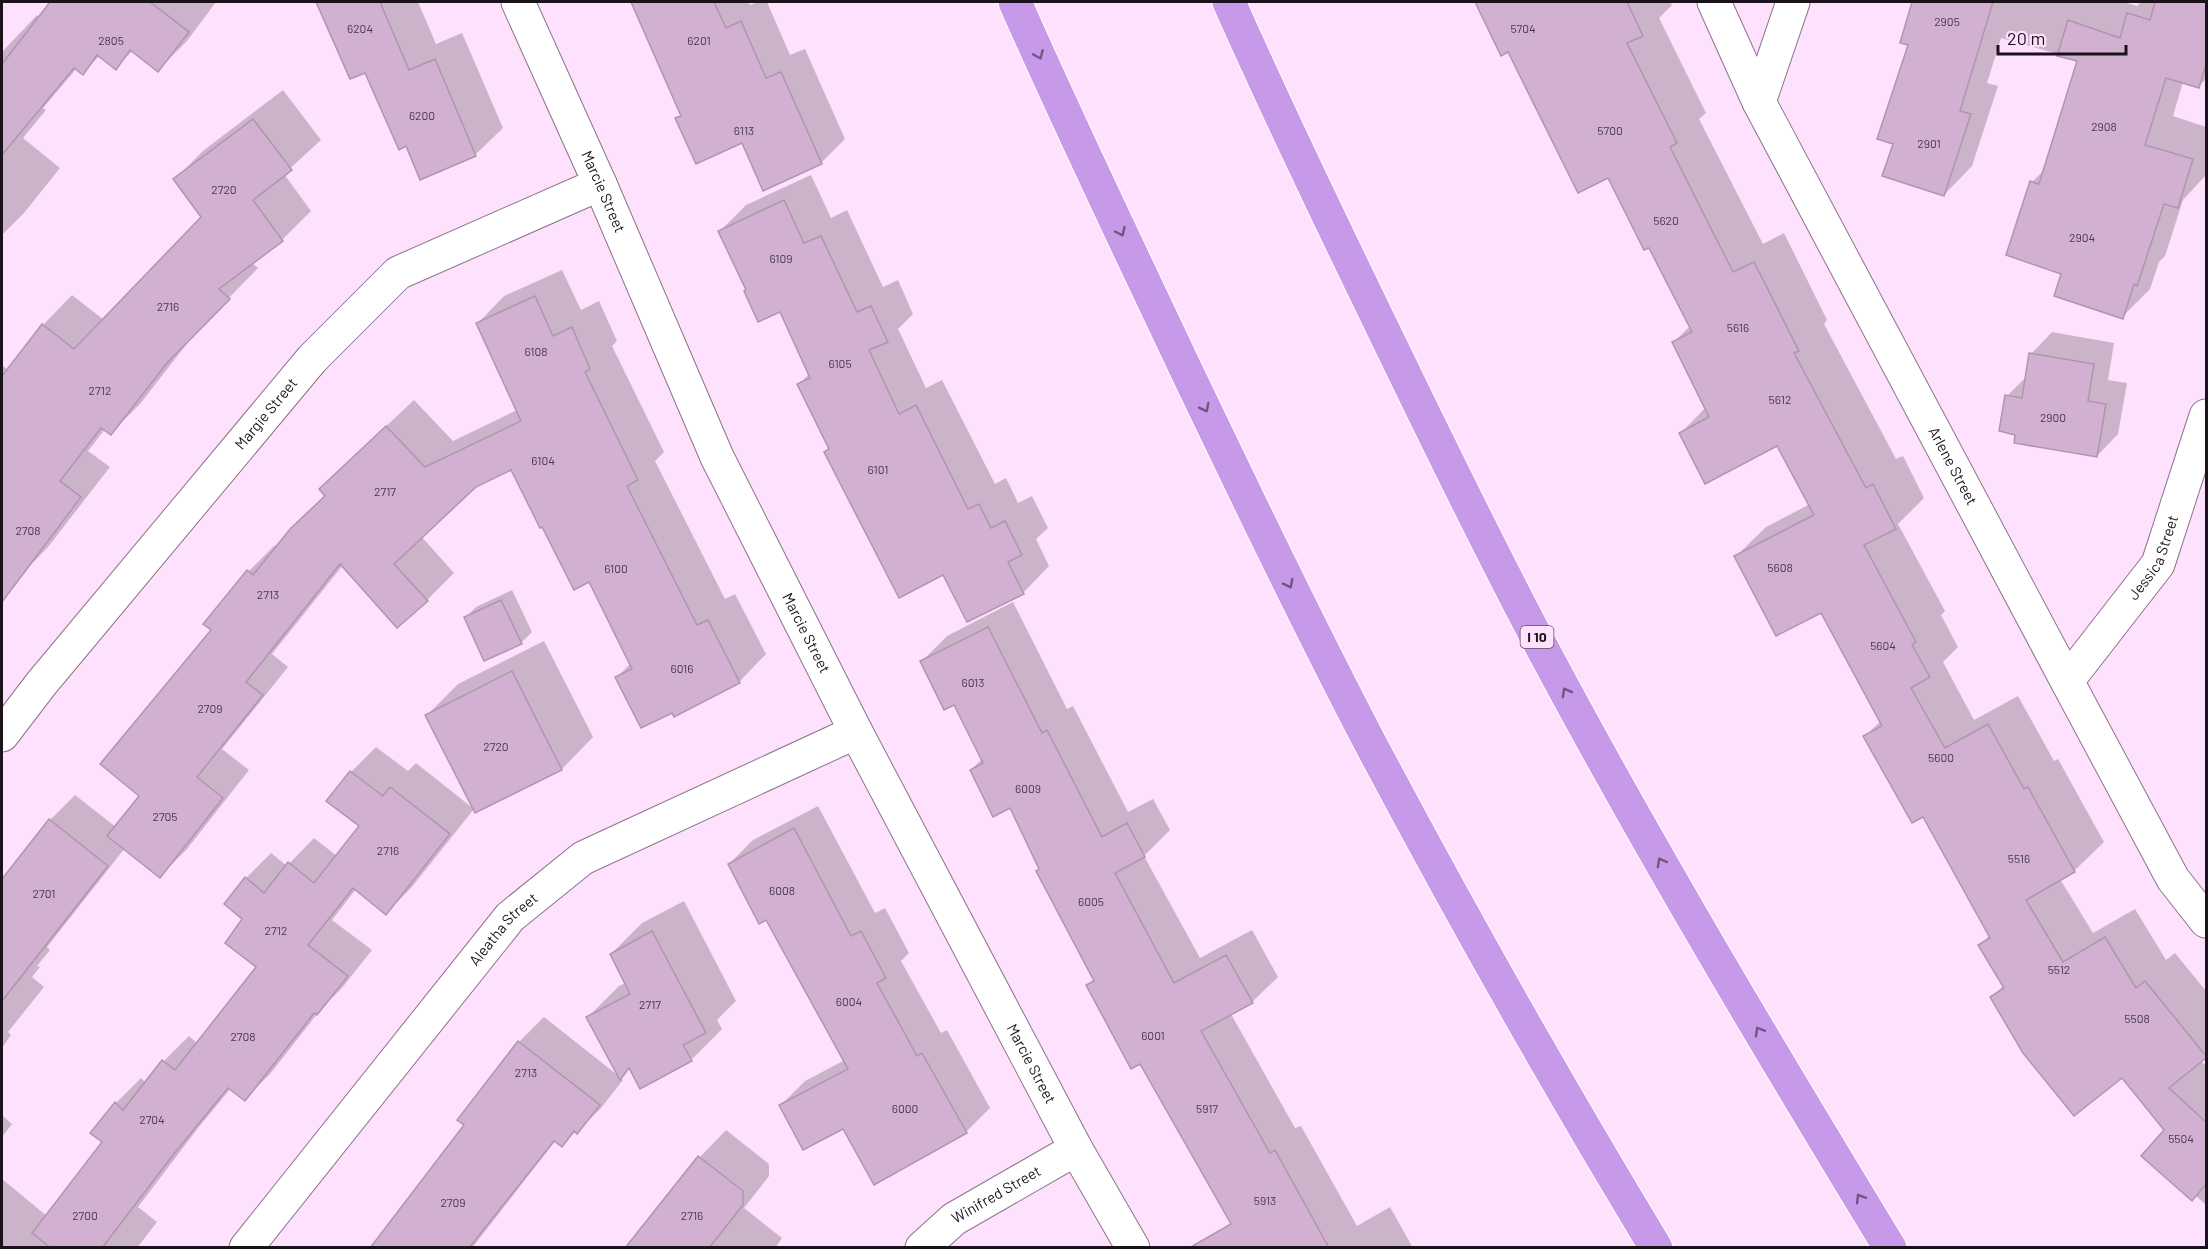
<svg xmlns="http://www.w3.org/2000/svg" width="2208" height="1249" font-family="Barlow,sans-serif">
<rect width="100%" height="100%" fill="#fee2fd"/>
<g fill="#0003">
<polygon points="51,2 216,2 187,41 158,70 133,50 116,68 100,55 83,73 77,68 43,108 46,110 23,138 60,168 24,213 2,235 2,52 37,15 39,17"/>
<polygon points="318,2 418,2 436,44 462,33 503,128 475,155 421,178 407,144 366,71 351,77"/>
<polygon points="632,2 748,2 750,5 758,2 767,2 790,55 805,49 845,139 821,163 743,141 677,119 682,114"/>
<polygon points="1482,2 1670,2 1672,5 1659,18 1706,113 1699,119 1763,244 1784,233 1827,320 1824,324 1896,459 1903,456 1924,498 1898,524 1945,611 1941,615 1958,647 1943,662 1974,720 2018,696 2054,761 2058,759 2104,842 2074,871 2060,879 2093,933 2135,909 2166,960 2175,953 2206,991 2206,1057 2201,1061 2206,1066 2206,1205 2195,1195 2166,1130 2122,1075 1992,997 2004,985 1980,945 1990,935 1923,815 1865,736 1881,721 1822,611 1736,556 1766,527 1810,504 1778,444 1681,433 1706,407 1674,342 1690,326 1650,246 1609,176 1509,50 1479,6"/>
<polygon points="1914,2 2124,2 2137,6 2141,2 2206,2 2206,79 2198,87 2183,82 2173,116 2206,127 2206,175 2183,200 2165,256 2159,262 2150,289 2122,317 2063,273 2032,182 2046,168 2079,60 2001,38 1987,83 1998,86 1972,166 1944,195 1895,143 1910,44 1902,42"/>
<polygon points="283,90 321,140 284,174 311,211 282,240 252,263 258,268 196,332 140,404 111,433 105,429 88,451 110,467 48,547 19,577 2,563 2,365 8,370 43,325 72,295 104,320 203,217 175,179 204,150"/>
<polygon points="811,175 831,218 847,210 883,287 898,280 913,314 898,329 926,388 942,380 995,484 1006,478 1018,503 1032,496 1048,528 1036,539 1049,566 1023,593 944,573 826,452 830,448 799,384 810,373 780,310 748,289 720,231 746,205"/>
<polygon points="562,270 581,310 599,301 617,341 612,346 664,452 655,461 725,599 735,594 766,654 740,681 675,715 617,677 631,663 590,580 511,468 475,485 421,536 454,573 427,600 343,565 272,654 288,667 222,749 249,770 187,849 160,876 125,848 47,947 50,950 37,966 40,967 32,977 44,987 8,1032 11,1035 2,1048 2,882 50,820 75,795 116,827 141,795 213,630 248,572 275,545 278,547 326,495 348,462 414,400 453,441 517,410 478,323 504,296"/>
<polygon points="2052,332 2114,343 2108,380 2127,383 2118,434 2097,456 2017,433 2007,396 2027,376 2031,354"/>
<polygon points="512,590 532,632 521,643 466,617 476,607"/>
<polygon points="1013,602 1067,709 1073,706 1128,812 1153,799 1170,830 1144,856 1200,958 1252,930 1278,977 1252,1002 1231,1014 1295,1128 1301,1126 1357,1226 1390,1207 1413,1248 1241,1248 1232,1223 1141,1062 1088,985 1094,979 1010,806 971,770 983,758 954,703 921,662 947,636"/>
<polygon points="544,641 593,737 562,769 476,811 427,715 458,684"/>
<polygon points="376,747 408,771 416,763 474,809 411,888 386,913 356,889 332,920 372,950 342,988 321,1009 270,1074 245,1099 231,1088 198,1128 138,1207 157,1222 137,1248 2,1248 2,1179 47,1216 104,1142 116,1103 141,1078 146,1083 164,1061 189,1036 198,1044 258,967 244,919 246,878 271,853 287,866 314,838 337,856 362,826 328,800 351,772"/>
<polygon points="818,806 875,913 885,908 909,953 901,961 941,1033 947,1030 990,1108 966,1132 844,1127 781,1105 805,1081 845,1060 767,918 729,864 753,840"/>
<polygon points="684,901 736,1001 717,1020 722,1029 691,1060 641,1087 630,1067 620,1077 623,1080 601,1108 577,1132 576,1131 562,1145 556,1140 472,1248 372,1248 466,1125 459,1119 519,1042 544,1017 620,1077 588,1017 619,986 626,983 611,954 642,923"/>
<polygon points="2,1115 12,1124 2,1137"/>
<polygon points="726,1130 769,1164 769,1176 744,1208 782,1238 775,1248 654,1248 637,1235 700,1157"/>
</g>
<g fill="#d1b0d1" stroke="#af95ae" stroke-width="1.5">
<polygon points="50,2 150,2 189,32 158,72 130,50 116,70 97,55 83,75 74,68 2,155 2,64"/>
<polygon points="316,2 380,2 409,70 435,59 476,156 420,180 406,146 399,150 365,73 350,79"/>
<polygon points="631,2 714,2 726,28 741,21 766,78 781,72 822,164 763,191 742,143 696,164 675,118 681,116"/>
<polygon points="1475,2 1627,2 1643,36 1627,43 1677,143 1670,147 1733,272 1754,262 1799,351 1794,353 1866,488 1873,484 1896,529 1864,545 1916,642 1912,645 1930,677 1911,688 1945,748 1988,724 2024,789 2028,787 2075,872 2026,900 2063,962 2105,937 2136,988 2145,981 2206,1056 2206,1058 2169,1088 2206,1122 2206,1184 2192,1201 2141,1156 2164,1130 2122,1078 2074,1116 2023,1053 1990,997 2004,988 1978,945 1990,938 1923,817 1912,823 1863,736 1882,726 1821,613 1776,636 1734,556 1814,515 1777,446 1705,484 1679,433 1709,417 1672,342 1692,332 1649,248 1644,250 1608,178 1578,193 1508,52 1501,56"/>
<polygon points="1912,2 1993,2 1960,111 1971,114 1944,196 1882,176 1893,144 1877,139 1908,45 1900,43"/>
<polygon points="2155,2 2206,2 2206,64 2199,88 2166,78 2145,145 2193,159 2178,208 2164,204 2137,286 2134,284 2123,319 2054,296 2061,274 2006,255 2030,181 2039,184 2077,61 2057,56 2068,20 2120,38 2127,13 2150,20"/>
<polygon points="253,119 292,170 253,200 283,241 219,289 230,299 167,363 111,435 101,428 60,481 81,497 2,602 2,376 42,324 74,349 201,217 173,179"/>
<polygon points="784,200 804,243 821,236 857,312 871,306 888,342 869,350 899,414 916,405 968,509 979,504 991,528 1005,521 1022,555 1008,562 1024,594 967,622 943,575 899,598 824,452 829,449 797,384 810,378 780,312 758,322 744,291 746,290 718,231"/>
<polygon points="535,296 553,336 572,327 590,369 585,372 638,480 627,486 697,625 708,620 740,683 674,717 672,713 641,728 615,677 632,669 589,582 574,590 542,527 540,528 511,470 476,487 394,564 428,601 397,628 340,564 246,682 263,695 197,777 223,798 160,878 107,836 139,796 100,764 211,630 203,624 247,570 253,575 291,528 325,496 319,489 386,426 425,467 521,421 476,323"/>
<polygon points="2029,353 2094,364 2088,401 2106,404 2097,457 2014,443 2015,435 1999,431 2005,395 2022,398"/>
<polygon points="501,600 522,644 484,661 464,617"/>
<polygon points="988,627 1042,733 1047,730 1102,837 1127,823 1145,857 1115,873 1174,983 1226,955 1253,1003 1201,1031 1270,1153 1275,1150 1329,1248 1189,1248 1231,1224 1140,1064 1131,1069 1086,985 1094,981 1036,871 1039,869 1010,808 993,817 970,770 983,763 954,705 944,710 920,661"/>
<polygon points="512,671 562,770 475,813 425,715"/>
<polygon points="350,771 383,796 390,787 450,834 386,915 353,888 308,945 348,976 317,1015 314,1013 245,1101 228,1088 173,1155 102,1248 51,1248 32,1233 102,1142 90,1133 115,1102 123,1110 162,1060 175,1070 256,967 225,943 242,919 224,904 245,877 264,893 288,862 314,883 359,826 326,801"/>
<polygon points="49,819 108,866 2,1001 2,879"/>
<polygon points="794,828 851,936 861,931 886,978 877,983 917,1056 922,1053 967,1133 874,1185 843,1129 803,1150 779,1105 848,1069 766,920 759,924 728,864"/>
<polygon points="652,931 706,1033 683,1045 692,1061 640,1089 629,1068 620,1080 586,1017 630,994 610,954"/>
<polygon points="518,1041 600,1105 577,1134 574,1131 562,1147 554,1141 469,1248 370,1248 464,1125 457,1120"/>
<polygon points="698,1156 743,1191 743,1205 709,1248 625,1248"/>
</g>
<g fill="none" stroke-linecap="round" stroke-linejoin="round">
<g stroke="#8b738b" stroke-width="35">
<g id="street">
<path id="s1" d="M 518,2 L 600,184 L 717,457 L 856,732 L 1076,1149 L 1133,1248"/>
<path id="s2" d="M 1714,2 L 1759,102 L 2067,681 L 2173,879 L 2206,921"/>
<polyline points="1759,102 1793,2"/>
<path id="s3" d="M 2067,681 L 2158,564 L 2206,416"/>
<path id="s4" d="M 2,735 L 41,684 L 312,359 L 398,273 L 600,184"/>
<path id="s5" d="M 246,1248 L 510,917 L 583,858 L 856,732"/>
<path id="s6" d="M 922,1248 L 954,1219 L 1076,1149"/>
</g>
</g>
<g stroke="#fff" stroke-width="35">
<g id="highway">
<path d="M 1015,2 C 1070,127 1129,249 1187,372 C 1246,495 1305,618 1368,739 C 1459,911 1555,1081 1656,1248"/>
<path d="M 1229,2 C 1277,110 1328,216 1380,323 C 1434,435 1489,548 1548,659 C 1655,859 1772,1054 1890,1248"/>
</g>
</g>
<use href="#street" stroke="#fff" stroke-width="33"/>
<use href="#highway" stroke="#c799e9" stroke-width="33"/>
</g>
<defs><path id="oneway-chevron" d="M-2-3.5L2.5 0L-2 3.5" fill="none" stroke-width="1.6" stroke-linecap="round" stroke-linejoin="round" transform="scale(1.5)"/></defs>
<g stroke="#715682">
<use href="#oneway-chevron" transform="translate(1039 55) rotate(67)"/>
<use href="#oneway-chevron" transform="translate(1121 232) rotate(65)"/>
<use href="#oneway-chevron" transform="translate(1205 408) rotate(64)"/>
<use href="#oneway-chevron" transform="translate(1289 584) rotate(63)"/>
<use href="#oneway-chevron" transform="translate(1566 692) rotate(-119)"/>
<use href="#oneway-chevron" transform="translate(1661 862) rotate(-119)"/>
<use href="#oneway-chevron" transform="translate(1759 1031) rotate(-120)"/>
<use href="#oneway-chevron" transform="translate(1860 1198) rotate(-121)"/>
</g>
<g text-anchor="middle" stroke-width="4.5" stroke-linejoin="round" paint-order="stroke">
<g font-size="12" fill="#483a48">
<text x="1947" y="26">2905</text>
<text x="360" y="33">6204</text>
<text x="1523" y="33">5704</text>
<text x="111" y="45">2805</text>
<text x="699" y="45">6201</text>
<text x="422" y="120">6200</text>
<text x="2104" y="131">2908</text>
<text x="744" y="135">6113</text>
<text x="1610" y="135">5700</text>
<text x="1929" y="148">2901</text>
<text x="224" y="194">2720</text>
<text x="1666" y="225">5620</text>
<text x="2082" y="242">2904</text>
<text x="781" y="263">6109</text>
<text x="168" y="311">2716</text>
<text x="1738" y="332">5616</text>
<text x="536" y="356">6108</text>
<text x="840" y="368">6105</text>
<text x="100" y="395">2712</text>
<text x="1780" y="404">5612</text>
<text x="2053" y="422">2900</text>
<text x="543" y="465">6104</text>
<text x="878" y="474">6101</text>
<text x="385" y="496">2717</text>
<text x="28" y="535">2708</text>
<text x="1780" y="572">5608</text>
<text x="616" y="573">6100</text>
<text x="268" y="599">2713</text>
<text x="1883" y="650">5604</text>
<text x="682" y="673">6016</text>
<text x="973" y="687">6013</text>
<text x="210" y="713">2709</text>
<text x="496" y="751">2720</text>
<text x="1941" y="762">5600</text>
<text x="1028" y="793">6009</text>
<text x="165" y="821">2705</text>
<text x="388" y="855">2716</text>
<text x="2019" y="863">5516</text>
<text x="782" y="895">6008</text>
<text x="44" y="898">2701</text>
<text x="1091" y="906">6005</text>
<text x="276" y="935">2712</text>
<text x="2059" y="974">5512</text>
<text x="849" y="1006">6004</text>
<text x="650" y="1009">2717</text>
<text x="2137" y="1023">5508</text>
<text x="1153" y="1040">6001</text>
<text x="243" y="1041">2708</text>
<text x="526" y="1077">2713</text>
<text x="905" y="1113">6000</text>
<text x="1207" y="1113">5917</text>
<text x="152" y="1124">2704</text>
<text x="2181" y="1143">5504</text>
<text x="1265" y="1205">5913</text>
<text x="453" y="1207">2709</text>
<text x="85" y="1220">2700</text>
<text x="692" y="1220">2716</text>
</g>
<rect fill="#fee2fd" stroke="#5f505f" stroke-width="1.5" x="1520.5" y="626" width="33" height="22" rx="4.5"/>
<g font-size="14" font-weight="bold" fill="#1b121b">
<text x="1537" y="642">I 10</text>
</g>
<g font-size="15" fill="#1b121b" stroke="#fee2fd">
<text dy="5" stroke="none"><textPath href="#s1" startOffset="208">Marcie Street</textPath></text>
<text dy="5" stroke="none"><textPath href="#s4" startOffset="416">Margie Street</textPath></text>
<text dy="5" stroke="none"><textPath href="#s2" startOffset="522">Arlene Street</textPath></text>
<text dy="5" stroke="none"><textPath href="#s3" startOffset="152">Jessica Street</textPath></text>
<text dy="5" stroke="none"><textPath href="#s1" startOffset="694">Marcie Street</textPath></text>
<text dy="5" stroke="none"><textPath href="#s5" startOffset="410">Aleatha Street</textPath></text>
<text dy="5" stroke="none"><textPath href="#s1" startOffset="1180">Marcie Street</textPath></text>
<text dy="5" stroke="none"><textPath href="#s6" startOffset="92">Winifred Street</textPath></text>
</g>
</g>
<rect width="2208" height="1249" fill="none" stroke="#1b121b" stroke-width="6"/>
<path d="M1998 45v9h128v-9" fill="none" stroke="#1b121b" stroke-width="3"/>
<text x="2007" y="45" font-size="18" fill="#1b121b" stroke="#fee2fd" stroke-width="4.5" paint-order="stroke">20 m</text>
</svg>
